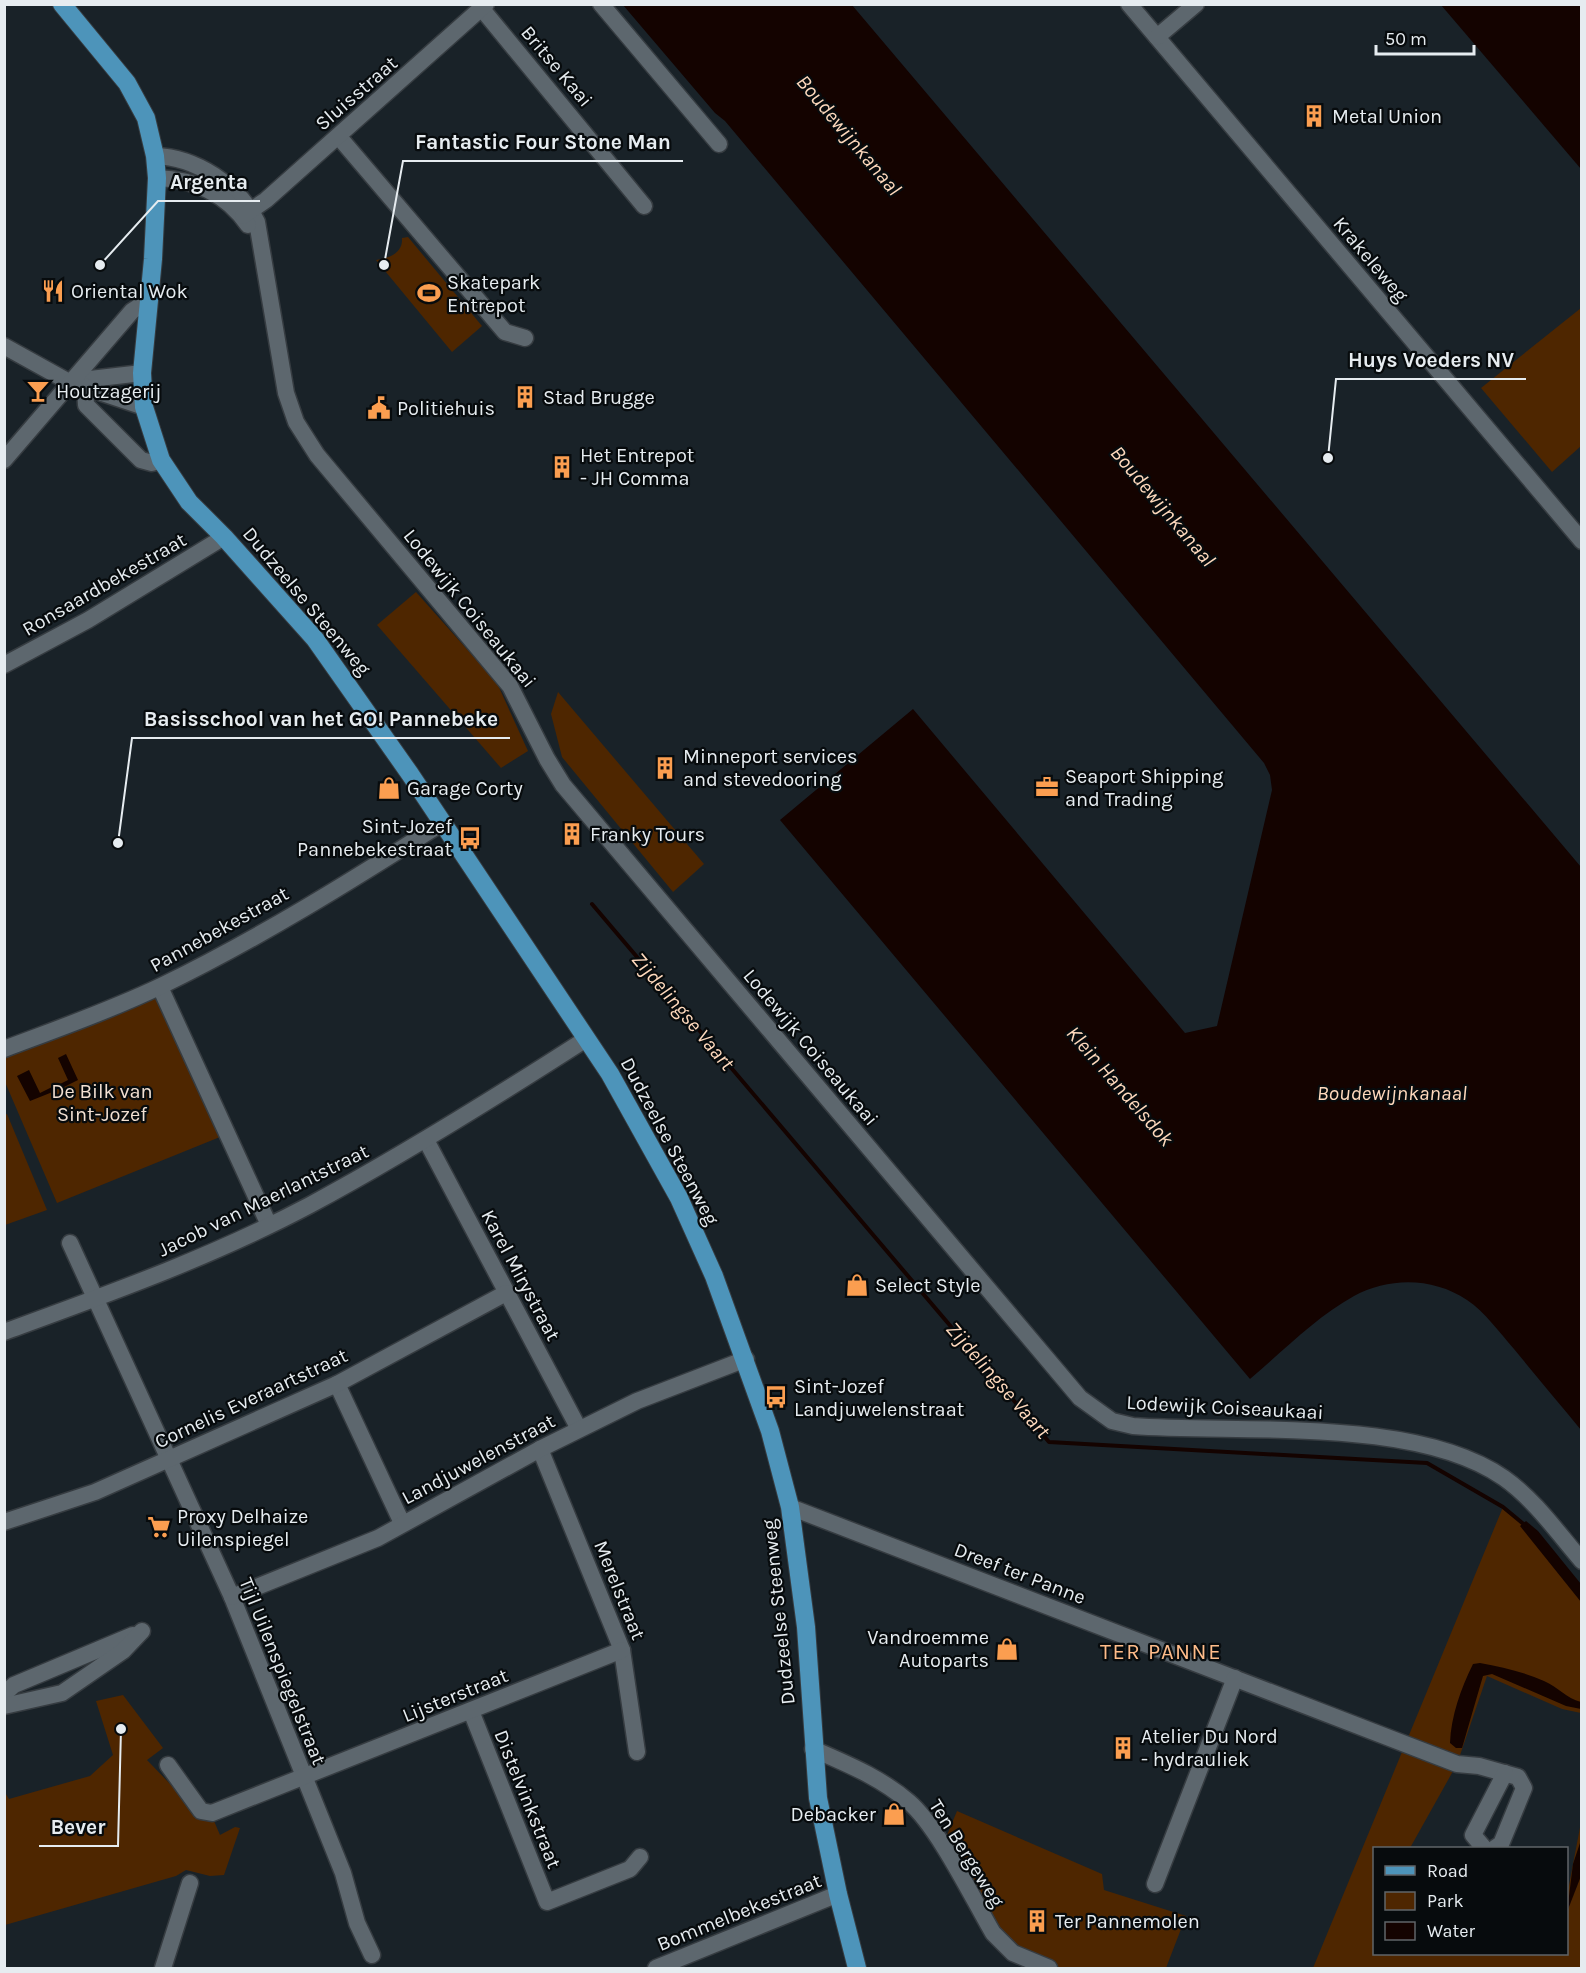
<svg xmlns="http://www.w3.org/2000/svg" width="1586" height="1973" font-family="Karla,sans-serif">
<rect width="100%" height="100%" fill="#192228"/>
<g fill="#4e2600">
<path d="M 408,237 L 482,326 L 452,352 L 376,260 C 390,258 403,253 402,238 Z"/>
<polygon points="1581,308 1581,446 1552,472 1481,388"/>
<polygon points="416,592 497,683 528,751 501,768 377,625"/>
<polygon points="558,692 704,864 673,892 562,757 551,714"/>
<polygon points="158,996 220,1137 57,1203 5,1082 4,1058 77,1031"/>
<polygon points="7,1114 47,1210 5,1225 4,1115"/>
<polygon points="1503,1507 1522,1522 1581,1592 1581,1713 1562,1709 1487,1676 1457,1764 1410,1848 1374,1848 1374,1954 1566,1954 1567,1896 1581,1822 1581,1968 1313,1968"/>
<polygon points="123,1695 163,1748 147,1760 197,1812 214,1821 220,1835 235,1827 240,1828 224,1875 210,1876 186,1870 176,1876 5,1925 4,1791 9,1799 90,1776 113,1755 96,1701"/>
<polygon points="957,1811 1102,1874 1104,1890 1186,1916 1166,1968 1049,1968 1013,1953 942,1847"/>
</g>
<g fill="#140300">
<path d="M 623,5 L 852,5 L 1581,867 L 1581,1430 C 1559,1403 1536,1376 1514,1349 C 1499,1332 1485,1312 1467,1300 C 1433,1277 1389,1277 1354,1296 C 1316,1317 1283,1351 1250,1379 L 780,820 L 913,709 L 1185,1033 L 1217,1026 L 1272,790 L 1270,775 L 1264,763 L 725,121 L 715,113 Z"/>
<polygon points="1441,5 1581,5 1581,169"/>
<polygon points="66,1054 78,1080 60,1089 58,1085 68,1080 58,1058"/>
<polygon points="29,1070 40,1093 52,1087 55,1091 30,1101 17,1076"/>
<polygon points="1526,1521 1538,1531 1581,1584 1581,1602 1520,1526"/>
<path d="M 1480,1663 C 1502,1667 1524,1672 1544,1681 C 1558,1687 1566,1698 1581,1702 L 1581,1709 L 1566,1706 L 1492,1674 L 1483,1676 L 1462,1748 L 1456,1748 L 1450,1743 C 1451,1716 1461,1688 1473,1664 Z"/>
<polygon points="1581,1840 1581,1876 1567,1912 1573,1864"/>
</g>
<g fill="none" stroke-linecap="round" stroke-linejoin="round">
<polyline stroke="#140300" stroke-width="4" points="592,904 1049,1442 1427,1463 1503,1507 1526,1526"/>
<g stroke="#363c41" stroke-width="19">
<g id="minor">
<polyline points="601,4 719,144"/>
<polyline points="1129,4 1582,541"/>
<polyline points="482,9 644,206"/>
<polyline points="1157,37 1196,4"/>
<polyline points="339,137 505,332 525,338"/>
<path d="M 155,156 C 195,157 239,185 257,222 L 286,393 L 296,422 L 317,455 L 510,686 L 547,759 L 563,785 L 1080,1398 L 1112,1421 L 1133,1426 C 1240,1434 1415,1416 1504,1478 C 1534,1499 1558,1533 1582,1561"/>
<path d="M 157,178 C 194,179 227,194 248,225"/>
<polyline points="243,216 266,200 486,4"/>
<polyline points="4,346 69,382 144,407"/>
<polyline points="73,381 142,373"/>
<polyline points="85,386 86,405 141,460 152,463 161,460"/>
<polyline points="4,460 132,311 149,300"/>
<polyline points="4,665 88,620 224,537"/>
<polyline points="160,987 269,1225"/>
<path d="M 4,1049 C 57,1029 111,1010 161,986 C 258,939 351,881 442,823"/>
<polyline points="426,1140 579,1429"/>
<polyline points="70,1243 232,1597 343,1873 357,1923 372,1955"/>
<path d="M 4,1332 C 108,1294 212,1257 310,1205 C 405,1154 496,1097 586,1039"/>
<polyline points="337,1384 402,1523"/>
<polyline points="540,1449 622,1650 637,1752"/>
<polyline points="790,1507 1457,1764 1479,1766 1518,1777 1524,1788 1501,1844 1495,1848"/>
<polyline points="4,1522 95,1492 337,1384 506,1293"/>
<polyline points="232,1597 378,1538 540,1449 637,1401 746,1359"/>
<polyline points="4,1694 14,1685 133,1635"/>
<polyline points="4,1706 62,1693 123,1651 142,1631"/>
<polyline points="471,1711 547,1902 630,1869 640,1857"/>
<path d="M 813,1749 C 847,1764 880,1777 909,1802 C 938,1827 972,1897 993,1933 L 1013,1953 L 1049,1968"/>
<polyline points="168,1765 201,1811 212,1813 622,1650"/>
<polyline points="1484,1848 1473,1835 1505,1773"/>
<polyline points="1155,1884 1235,1678"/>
<polyline points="163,1968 190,1883"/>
<polyline points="656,1968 838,1894"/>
</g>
</g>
<g stroke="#363c41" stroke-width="20">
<polyline id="major" points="62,4 127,83 146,118 155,156 157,178 153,259 142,373 144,407 161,460 189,502 224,537 315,639 410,774 610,1074 679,1198 714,1276 770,1431 790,1507 806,1627 818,1798 838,1894 857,1968"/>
</g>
<use href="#minor" stroke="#5d676e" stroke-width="16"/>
<use href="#major" stroke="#4d94ba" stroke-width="18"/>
</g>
<defs>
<g id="building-bare" transform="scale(1.8)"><path d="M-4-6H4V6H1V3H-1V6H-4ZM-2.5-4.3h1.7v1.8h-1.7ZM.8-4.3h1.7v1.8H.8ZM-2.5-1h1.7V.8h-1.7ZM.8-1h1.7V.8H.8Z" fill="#fb9e50" stroke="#070b0d" stroke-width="2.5" paint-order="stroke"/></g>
<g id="restaurant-bare" transform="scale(1.8)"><path d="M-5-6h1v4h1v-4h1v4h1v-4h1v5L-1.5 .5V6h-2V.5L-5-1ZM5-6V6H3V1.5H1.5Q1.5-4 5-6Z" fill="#fb9e50" stroke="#070b0d" stroke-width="2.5" paint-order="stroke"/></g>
<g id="stadium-bare" transform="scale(1.8)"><path d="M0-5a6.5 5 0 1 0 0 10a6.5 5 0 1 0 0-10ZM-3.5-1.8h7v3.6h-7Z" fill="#fb9e50" stroke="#070b0d" stroke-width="2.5" paint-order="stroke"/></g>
<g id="bar-bare" transform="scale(1.8)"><path d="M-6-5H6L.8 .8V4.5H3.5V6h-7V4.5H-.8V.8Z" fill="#fb9e50" stroke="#070b0d" stroke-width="2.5" paint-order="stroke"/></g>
<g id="civic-bare" transform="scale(1.8)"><path d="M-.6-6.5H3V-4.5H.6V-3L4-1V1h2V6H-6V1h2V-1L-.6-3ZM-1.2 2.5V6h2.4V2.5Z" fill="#fb9e50" stroke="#070b0d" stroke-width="2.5" paint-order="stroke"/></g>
<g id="office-bare" transform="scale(1.8)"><path d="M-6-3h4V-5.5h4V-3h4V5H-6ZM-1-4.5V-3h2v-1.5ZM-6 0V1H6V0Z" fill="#fb9e50" stroke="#070b0d" stroke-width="2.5" paint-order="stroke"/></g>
<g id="shop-bare" transform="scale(1.8)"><path d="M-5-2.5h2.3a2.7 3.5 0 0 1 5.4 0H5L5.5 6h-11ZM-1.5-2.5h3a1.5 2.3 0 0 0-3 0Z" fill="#fb9e50" stroke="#070b0d" stroke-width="2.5" paint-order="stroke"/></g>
<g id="bus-bare" transform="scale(1.8)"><path d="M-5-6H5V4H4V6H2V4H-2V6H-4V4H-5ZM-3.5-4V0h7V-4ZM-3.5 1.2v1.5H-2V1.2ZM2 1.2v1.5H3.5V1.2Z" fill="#fb9e50" stroke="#070b0d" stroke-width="2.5" paint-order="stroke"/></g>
<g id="supermarket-bare" transform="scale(1.8)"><path d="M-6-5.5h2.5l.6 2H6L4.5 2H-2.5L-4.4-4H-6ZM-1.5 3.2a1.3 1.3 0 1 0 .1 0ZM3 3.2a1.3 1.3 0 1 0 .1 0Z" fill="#fb9e50" stroke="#070b0d" stroke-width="2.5" paint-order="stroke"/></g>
</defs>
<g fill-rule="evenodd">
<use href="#building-bare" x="1314" y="116"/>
<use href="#restaurant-bare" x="53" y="291"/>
<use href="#stadium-bare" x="429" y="293"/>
<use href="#bar-bare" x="38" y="391"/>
<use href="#building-bare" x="525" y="397"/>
<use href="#civic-bare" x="379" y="408"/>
<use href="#building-bare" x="562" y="467"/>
<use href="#building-bare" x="665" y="768"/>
<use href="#office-bare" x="1047" y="787"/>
<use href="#shop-bare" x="389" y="788"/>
<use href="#building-bare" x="572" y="834"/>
<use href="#bus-bare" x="470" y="838"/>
<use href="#shop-bare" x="857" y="1285"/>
<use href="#bus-bare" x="776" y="1397"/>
<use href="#supermarket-bare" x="159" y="1527"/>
<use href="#shop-bare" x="1007" y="1649"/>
<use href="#building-bare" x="1123" y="1748"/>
<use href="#shop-bare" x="894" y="1814"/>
<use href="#building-bare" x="1037" y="1921"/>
</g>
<g text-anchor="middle" stroke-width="4.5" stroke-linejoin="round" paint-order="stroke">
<g font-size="20" fill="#e6ecf0" stroke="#070b0d">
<text transform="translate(557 66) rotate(50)" y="7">Britse Kaai</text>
<text transform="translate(356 93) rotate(-41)" y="7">Sluisstraat</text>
<text transform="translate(1371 259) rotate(50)" y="7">Krakeleweg</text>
<text transform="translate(104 584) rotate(-30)" y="7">Ronsaardbekestraat</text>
<text transform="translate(307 601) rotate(50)" y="7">Dudzeelse Steenweg</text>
<text transform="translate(470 608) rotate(51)" y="7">Lodewijk Coiseaukaai</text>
<text transform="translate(219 929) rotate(-29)" y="7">Pannebekestraat</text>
<text transform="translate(811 1047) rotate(50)" y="7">Lodewijk Coiseaukaai</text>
<text transform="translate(670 1141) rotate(62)" y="7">Dudzeelse Steenweg</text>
<text transform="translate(263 1200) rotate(-26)" y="7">Jacob van Maerlantstraat</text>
<text transform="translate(521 1275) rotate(62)" y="7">Karel Mirystraat</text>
<text transform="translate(251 1398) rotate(-25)" y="7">Cornelis Everaartstraat</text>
<text transform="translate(1225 1407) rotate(3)" y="7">Lodewijk Coiseaukaai</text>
<text transform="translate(478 1459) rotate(-28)" y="7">Landjuwelenstraat</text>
<text transform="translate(1020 1573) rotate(21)" y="7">Dreef ter Panne</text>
<text transform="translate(620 1590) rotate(68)" y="7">Merelstraat</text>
<text transform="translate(778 1612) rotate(-96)" y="7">Dudzeelse Steenweg</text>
<text transform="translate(283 1671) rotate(68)" y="7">Tijl Uilenspiegelstraat</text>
<text transform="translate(455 1695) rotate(-22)" y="7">Lijsterstraat</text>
<text transform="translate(528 1799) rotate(68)" y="7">Distelvinkstraat</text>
<text transform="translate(967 1853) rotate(58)" y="7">Ten Bergeweg</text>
<text transform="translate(739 1912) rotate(-22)" y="7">Bommelbekestraat</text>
</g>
<g font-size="20" fill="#e6ecf0" stroke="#070b0d" text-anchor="start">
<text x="1332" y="123">Metal Union</text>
<text x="447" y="289">Skatepark<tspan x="447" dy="23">Entrepot</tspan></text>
<text x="71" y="298">Oriental Wok</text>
<text x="56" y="398">Houtzagerij</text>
<text x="543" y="404">Stad Brugge</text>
<text x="397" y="415">Politiehuis</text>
<text x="580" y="462">Het Entrepot<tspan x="580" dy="23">- JH Comma</tspan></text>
<text x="683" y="763">Minneport services<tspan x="683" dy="23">and stevedooring</tspan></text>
<text x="1065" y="783">Seaport Shipping<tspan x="1065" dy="23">and Trading</tspan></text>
<text x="407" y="795">Garage Corty</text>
<text x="452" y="833" text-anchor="end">Sint-Jozef<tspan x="452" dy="23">Pannebekestraat</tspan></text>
<text x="590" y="841">Franky Tours</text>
<text x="875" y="1292">Select Style</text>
<text x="794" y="1393">Sint-Jozef<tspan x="794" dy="23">Landjuwelenstraat</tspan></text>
<text x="177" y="1523">Proxy Delhaize<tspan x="177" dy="23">Uilenspiegel</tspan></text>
<text x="989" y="1644" text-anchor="end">Vandroemme<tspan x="989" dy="23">Autoparts</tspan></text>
<text x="1141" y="1743">Atelier Du Nord<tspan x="1141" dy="23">- hydrauliek</tspan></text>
<text x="876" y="1821" text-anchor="end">Debacker</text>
<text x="1055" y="1928">Ter Pannemolen</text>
</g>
<g font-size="20" fill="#f2e0d2" stroke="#070b0d">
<text x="102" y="1098">De Bilk van<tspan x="102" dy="23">Sint-Jozef</tspan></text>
</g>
<g font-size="21" font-style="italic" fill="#fed9bd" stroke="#070b0d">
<text transform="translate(849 135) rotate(50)" y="7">Boudewijnkanaal</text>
<text transform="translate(1163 506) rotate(50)" y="7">Boudewijnkanaal</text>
<text transform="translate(683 1011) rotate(50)" y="7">Zijdelingse Vaart</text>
<text transform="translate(1120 1086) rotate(49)" y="7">Klein Handelsdok</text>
<text x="1392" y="1100">Boudewijnkanaal</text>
<text transform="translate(998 1380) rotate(49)" y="7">Zijdelingse Vaart</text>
</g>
<g font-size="22" letter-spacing="1.5" fill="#febc8a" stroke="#070b0d">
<text x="1161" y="1659">TER PANNE</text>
</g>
</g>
<path fill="none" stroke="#e6ecf0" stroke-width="2" d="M384 265L403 161H683M100 265L158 201H260M1328 458L1336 379H1526M118 843L132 738H510M121 1729L118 1846H39"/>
<g fill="#e6ecf0" stroke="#070b0d" stroke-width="2">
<circle cx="384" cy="265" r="6"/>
<circle cx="100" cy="265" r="6"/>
<circle cx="1328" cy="458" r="6"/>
<circle cx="118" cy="843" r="6"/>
<circle cx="121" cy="1729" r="6"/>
</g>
<g font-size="21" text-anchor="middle" font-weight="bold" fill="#e6ecf0" stroke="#070b0d" stroke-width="4.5" stroke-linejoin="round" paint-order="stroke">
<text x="543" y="149">Fantastic Four Stone Man</text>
<text x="209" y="189">Argenta</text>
<text x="1431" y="367">Huys Voeders NV</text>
<text x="321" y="726">Basisschool van het GO! Pannebeke</text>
<text x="78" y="1834">Bever</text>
</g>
<rect width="1586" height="1973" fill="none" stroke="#e6ecf0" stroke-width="12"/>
<rect x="1373" y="1847" width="195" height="108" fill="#070b0d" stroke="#606568" stroke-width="1.5"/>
<rect x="1385" y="1866" width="30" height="9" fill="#4d94ba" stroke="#606568" stroke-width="1.5"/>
<text x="1427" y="1877" font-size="18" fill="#e6ecf0">Road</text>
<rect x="1385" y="1892" width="30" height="18" fill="#4e2600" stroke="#606568" stroke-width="1.5"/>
<text x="1427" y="1907" font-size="18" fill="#e6ecf0">Park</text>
<rect x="1385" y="1922" width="30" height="18" fill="#140300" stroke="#606568" stroke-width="1.5"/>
<text x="1427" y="1937" font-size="18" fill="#e6ecf0">Water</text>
<path d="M1376 45v9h98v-9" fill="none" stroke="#e6ecf0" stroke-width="3"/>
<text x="1385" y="45" font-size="18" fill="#e6ecf0" stroke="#070b0d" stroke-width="4.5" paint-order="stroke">50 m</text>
</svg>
